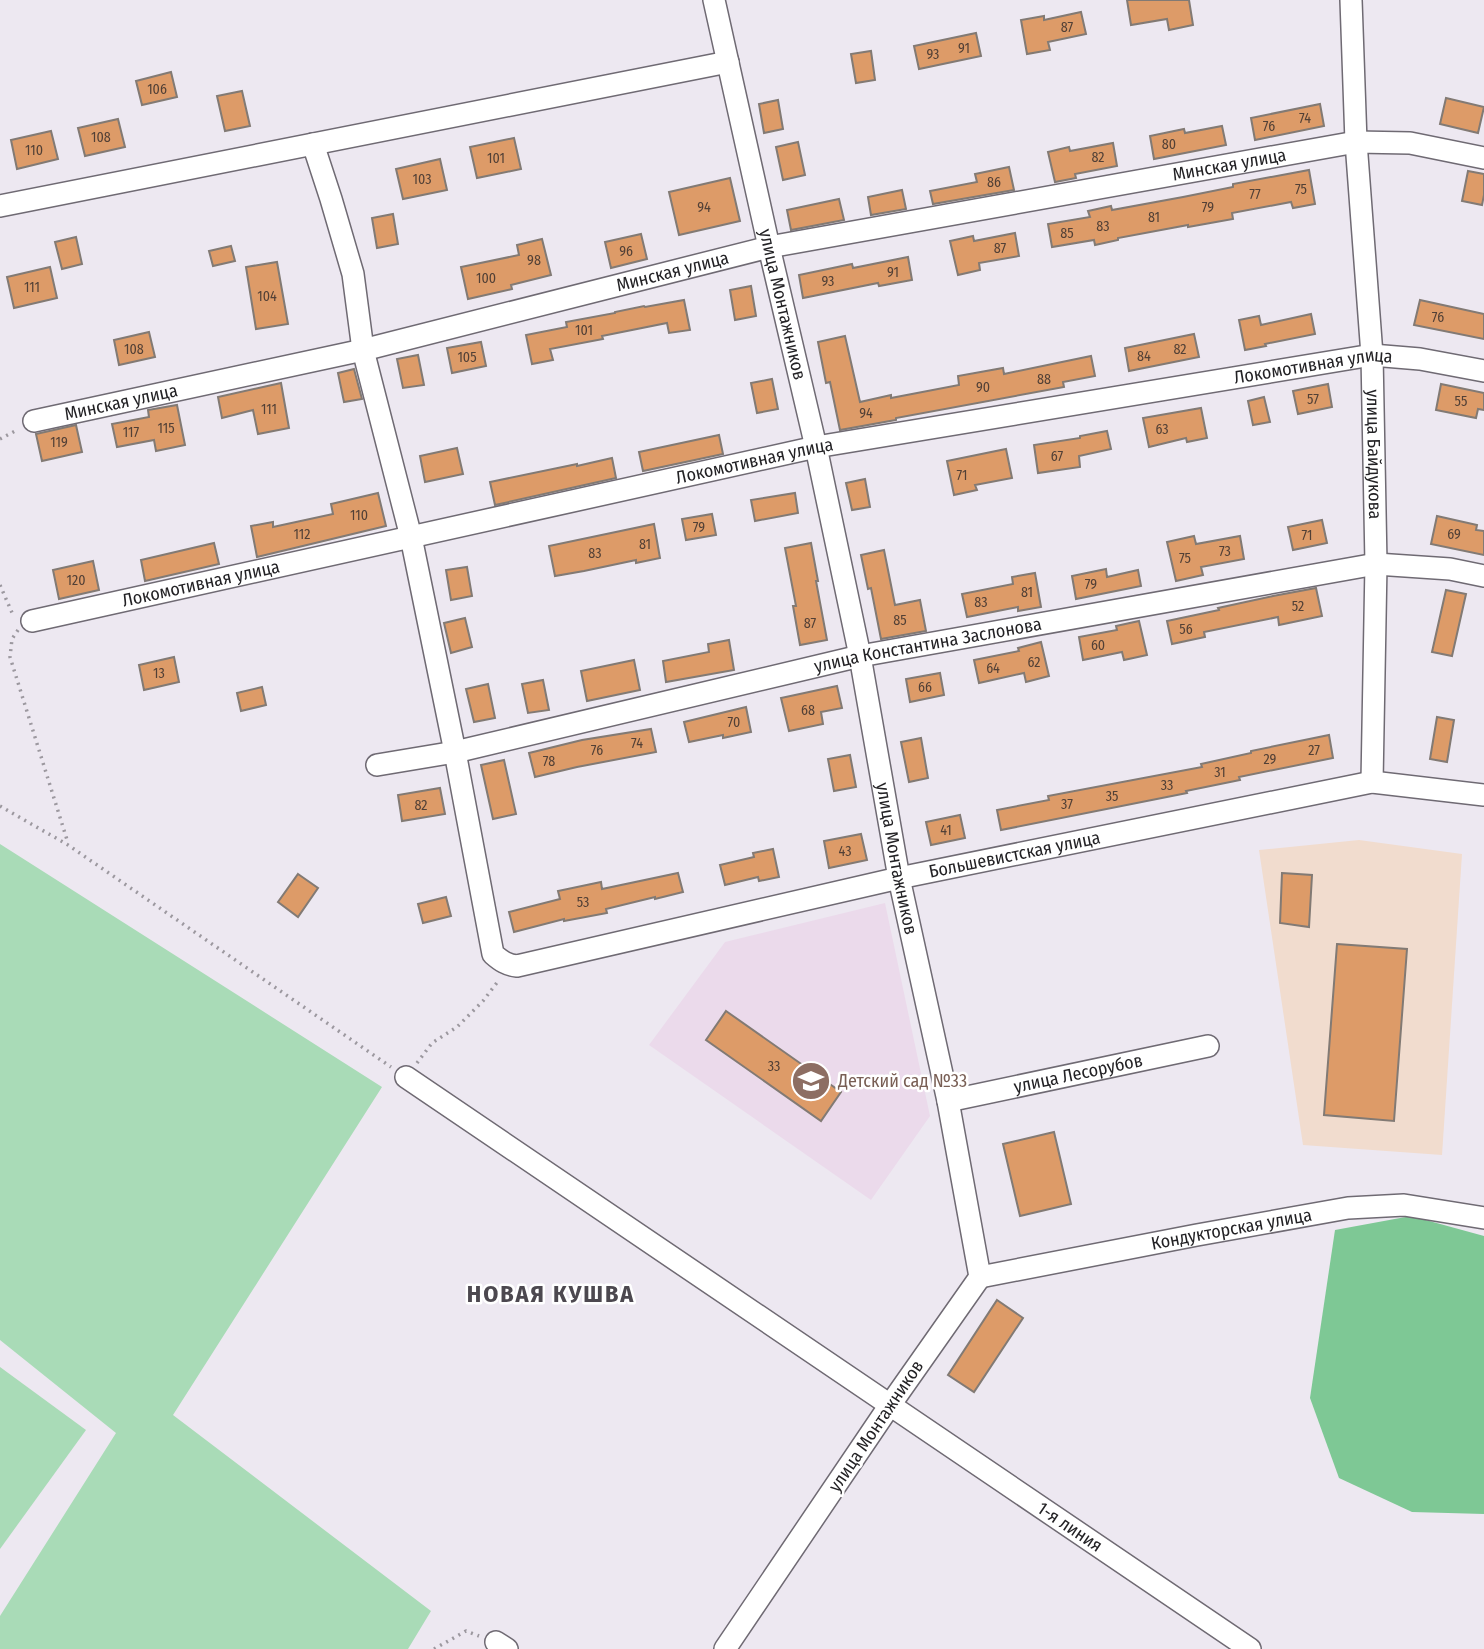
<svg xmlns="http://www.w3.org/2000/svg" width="1484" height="1649" font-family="'Fira Sans Condensed',sans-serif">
<rect width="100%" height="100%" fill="#ede8f1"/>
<polygon fill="#f1dcce" points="1359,840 1462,854 1442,1155 1303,1145 1259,850"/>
<polygon fill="#ebdaeb" points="885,903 930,1116 871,1200 649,1045 725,942"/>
<g fill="#a9dbb7">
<polygon points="0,844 382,1087 173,1415 431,1611 408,1649 0,1649 0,1616 116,1433 0,1340"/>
<polygon points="0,1367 86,1430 0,1549"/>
</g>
<polygon fill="#7ec895" points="1411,1216 1484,1236 1484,1514 1412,1512 1339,1478 1310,1398 1335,1230"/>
<g fill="#dd9b68" stroke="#827a74" stroke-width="2">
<polygon points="1127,0 1189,0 1193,25 1169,30 1167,19 1131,25"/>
<polygon points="1081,12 1086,34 1048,42 1050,50 1027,54 1021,20 1044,16 1044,20"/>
<polygon points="976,33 981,56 919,69 914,46"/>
<polygon points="871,51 875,80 856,83 851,54"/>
<polygon points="171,72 177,97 142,105 136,81"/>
<polygon points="242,91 250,126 225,131 217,96"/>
<polygon points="1446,98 1484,107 1478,133 1440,124"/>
<polygon points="778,100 783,129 764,133 759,104"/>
<polygon points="1320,104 1324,126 1255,140 1251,118"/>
<polygon points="118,119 125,147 85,156 78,128"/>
<polygon points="1222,126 1226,145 1154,159 1150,136 1184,129 1185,133"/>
<polygon points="51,131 58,159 17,169 11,140"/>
<polygon points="514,138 521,169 477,178 470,147"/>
<polygon points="798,142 805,175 783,180 776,147"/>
<polygon points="1113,143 1117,166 1075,174 1076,178 1055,182 1048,152 1069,147 1070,151"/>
<polygon points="440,159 447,190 403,199 396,169"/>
<polygon points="1009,167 1014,190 933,204 930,191 977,182 975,174"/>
<polygon points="1309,170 1315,204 1293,208 1291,202 1232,213 1233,219 1188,227 1188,225 1118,238 1118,240 1095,245 1094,240 1052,247 1048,224 1090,217 1088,211 1111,206 1112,210 1183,197 1233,187 1233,184"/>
<polygon points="1468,171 1484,174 1484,195 1482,205 1462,201"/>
<polygon points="730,178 740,221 679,235 669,192"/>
<polygon points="902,190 906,209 871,215 868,197"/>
<polygon points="839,199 844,220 791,230 787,210"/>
<polygon points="393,214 398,244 377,248 372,218"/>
<polygon points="1015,233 1019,256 979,263 980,270 958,275 950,241 973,236 974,241"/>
<polygon points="641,234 647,259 611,268 605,242"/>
<polygon points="76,237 82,264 62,269 55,242"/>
<polygon points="542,239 551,275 511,285 512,289 468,299 461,267 519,255 517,245"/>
<polygon points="231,246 235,261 213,266 209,251"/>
<polygon points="908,257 912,280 879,286 878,283 803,298 799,275 852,264 853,268"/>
<polygon points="277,262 288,324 256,329 246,267"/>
<polygon points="50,267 57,298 14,308 7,277"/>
<polygon points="751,286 756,316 735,320 730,290"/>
<polygon points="684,300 690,330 669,333 667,323 602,336 603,339 550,349 553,360 532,364 526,335 567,327 566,322 615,313 615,312 644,306 645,307"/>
<polygon points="1420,300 1484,314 1484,339 1414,325"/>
<polygon points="1311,314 1315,334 1265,344 1266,346 1245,350 1239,320 1259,316 1261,325"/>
<polygon points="149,332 155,357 119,365 114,340"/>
<polygon points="1194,334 1199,357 1129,371 1125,348"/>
<polygon points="845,336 860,402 891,395 891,398 959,385 958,376 1003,368 1004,374 1091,356 1095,376 1063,382 1064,387 896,418 896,420 890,421 840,430 830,382 826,383 818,342"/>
<polygon points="481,342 486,366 452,373 447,348"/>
<polygon points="418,355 424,385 403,388 397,359"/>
<polygon points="354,369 362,399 344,402 338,373"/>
<polygon points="772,379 778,409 757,413 751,383"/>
<polygon points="281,383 289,428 258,434 253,410 222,418 218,397"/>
<polygon points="1328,384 1332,407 1298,414 1293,391"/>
<polygon points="1441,384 1484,393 1484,410 1478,409 1476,418 1436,410"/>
<polygon points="1264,397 1270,422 1253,425 1248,401"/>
<polygon points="177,405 185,445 156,451 154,440 117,447 112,424 149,417 148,410"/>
<polygon points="1201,408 1207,438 1187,442 1186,438 1149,447 1143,418"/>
<polygon points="76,425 82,452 42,461 36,434"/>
<polygon points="1107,431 1111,449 1079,456 1080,467 1038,473 1034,445 1080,438 1080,436"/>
<polygon points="719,435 723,454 643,471 639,452"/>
<polygon points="457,448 463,474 425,482 420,456"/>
<polygon points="1006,449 1012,478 975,485 977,490 954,495 947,461"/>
<polygon points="612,458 616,478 495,505 490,482 577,464 577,466"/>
<polygon points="865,479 870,507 852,510 846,483"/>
<polygon points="378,493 386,526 257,557 251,526 273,522 273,527 333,514 331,504"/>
<polygon points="795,493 798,513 755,521 751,500"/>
<polygon points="712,514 716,535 686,540 682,519"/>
<polygon points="1437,516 1477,525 1476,530 1484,531 1484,555 1431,544"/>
<polygon points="1322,520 1327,543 1293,550 1288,527"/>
<polygon points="654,524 660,558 636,563 636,560 584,571 555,576 549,546"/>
<polygon points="1194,536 1196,544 1240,536 1244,559 1201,567 1203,575 1176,581 1167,542"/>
<polygon points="214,543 219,564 145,581 141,560"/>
<polygon points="811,543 818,581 816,581 827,640 800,645 793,606 796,606 785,548"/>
<polygon points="884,550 895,605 920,600 926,631 881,639 871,588 868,589 861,555"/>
<polygon points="93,561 99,590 59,599 53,570"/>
<polygon points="467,567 472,596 451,600 446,570"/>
<polygon points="1106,569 1107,577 1138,570 1141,586 1076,599 1072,576"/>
<polygon points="1035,573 1041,607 1018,611 1018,607 967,617 962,594 1013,584 1012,577"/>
<polygon points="1316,588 1322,616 1279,625 1278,617 1204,632 1205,637 1172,644 1167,621 1219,610 1218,608 1273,596"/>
<polygon points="1446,590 1466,594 1452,656 1432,652"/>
<polygon points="465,618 472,647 451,653 444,623"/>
<polygon points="1139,621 1147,655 1124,660 1122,652 1083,660 1079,637 1117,630 1116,626"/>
<polygon points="729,640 734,670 666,682 663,661 709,652 708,644"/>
<polygon points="1041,642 1049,676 1026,682 1024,673 979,683 974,660 1019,651 1018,648"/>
<polygon points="174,657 179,682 144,690 139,665"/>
<polygon points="634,660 640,690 587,701 581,671"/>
<polygon points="940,673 944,695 910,702 906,679"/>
<polygon points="543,680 549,710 528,713 522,684"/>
<polygon points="488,684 495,718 474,722 466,689"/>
<polygon points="837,686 842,708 821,712 823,724 789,731 781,698"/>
<polygon points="262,687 266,705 241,711 237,693"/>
<polygon points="746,707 751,732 723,738 723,735 689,742 684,722"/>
<polygon points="1437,717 1454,720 1447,762 1430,759"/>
<polygon points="651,729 656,752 577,767 535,777 529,753 582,740"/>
<polygon points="1329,735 1333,758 1239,777 1240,780 1186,791 1187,793 1001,830 997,810 1049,800 1048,796 1202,767 1201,764 1251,753 1251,751"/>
<polygon points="921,738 928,778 909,782 901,742"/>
<polygon points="850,755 856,787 834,791 828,759"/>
<polygon points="504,760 516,814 493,819 481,765"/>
<polygon points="440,788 445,814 402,821 398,795"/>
<polygon points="960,815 965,838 931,845 926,822"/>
<polygon points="861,834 867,860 829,868 824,841"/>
<polygon points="773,849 779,877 759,881 758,877 725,885 720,865 754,857 753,853"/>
<polygon points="678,873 683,892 655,899 655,897 606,909 607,913 564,921 564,919 514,932 509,912 560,899 558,891 601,882 602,889"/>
<polygon points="1282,873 1312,875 1309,927 1280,923"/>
<polygon points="298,874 318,888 298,917 278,902"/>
<polygon points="446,897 451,916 423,923 418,904"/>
<polygon points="1337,944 1407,949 1394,1121 1324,1115"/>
<polygon points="726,1011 841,1092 821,1121 706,1040"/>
<polygon points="1054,1132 1071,1204 1020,1216 1003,1144"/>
<polygon points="997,1300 1023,1318 974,1392 948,1375"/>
</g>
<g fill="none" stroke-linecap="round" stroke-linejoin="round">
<g stroke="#6f6a73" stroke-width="24">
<g id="minor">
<path id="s1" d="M 714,0 L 769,247 L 816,447 L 860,656 L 899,878 L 948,1101 L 980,1277 L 890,1405 L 725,1649"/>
<path id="s2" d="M 1351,0 L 1356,142 L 1372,355 L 1376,564 L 1372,782"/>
<path id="s3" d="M 313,144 L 331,199 L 353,274 L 363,350 L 411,537 L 455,752 L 493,954 C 501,961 507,965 517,966 L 899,878 L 1372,782 L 1484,795"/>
<polyline points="0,206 728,62"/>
<path id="s4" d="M 34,421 L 363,350 L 769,247 L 1356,142 L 1410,143 L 1484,158"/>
<path id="s5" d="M 32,621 L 816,447 L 1372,355 L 1420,359 L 1484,371"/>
<path id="s6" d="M 377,765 L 455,752 L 860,656 L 1376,564 L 1450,569 L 1484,576"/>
<path id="s7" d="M 406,1077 L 1250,1649"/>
<path id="s8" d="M 948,1101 L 1208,1046"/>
<path id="s9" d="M 980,1277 L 1197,1235 L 1348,1208 L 1404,1205 L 1484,1218"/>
<polyline points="496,1642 507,1649"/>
</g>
</g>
<g stroke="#9c989f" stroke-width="3.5" stroke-dasharray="2 5" stroke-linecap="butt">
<polyline points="0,439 17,430"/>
<polyline points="0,585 13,615"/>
<polyline points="18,630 12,639 10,657 68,843"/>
<polyline points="0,806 68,845 391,1067"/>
<polyline points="417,1063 432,1043 457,1027 483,1001 499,980"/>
<polyline points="434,1649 466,1631 479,1636"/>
</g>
<use href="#minor" stroke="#fff" stroke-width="21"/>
</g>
<defs>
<g id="school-disc" transform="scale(2.0125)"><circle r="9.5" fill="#8d6e63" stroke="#fff"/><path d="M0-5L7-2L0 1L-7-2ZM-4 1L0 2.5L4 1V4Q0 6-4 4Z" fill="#fff"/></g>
</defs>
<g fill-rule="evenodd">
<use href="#school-disc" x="811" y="1081"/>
</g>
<g text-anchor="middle" stroke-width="5" stroke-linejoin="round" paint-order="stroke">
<g font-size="14" fill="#524036">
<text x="1067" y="32">87</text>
<text x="964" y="53">91</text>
<text x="933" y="59">93</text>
<text x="157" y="94">106</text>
<text x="1305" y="123">74</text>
<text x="1269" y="131">76</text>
<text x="101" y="142">108</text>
<text x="1169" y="149">80</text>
<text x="34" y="155">110</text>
<text x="1098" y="162">82</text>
<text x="496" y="163">101</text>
<text x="422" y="184">103</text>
<text x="994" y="187">86</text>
<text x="1301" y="194">75</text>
<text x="1255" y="199">77</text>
<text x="704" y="212">94</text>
<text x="1208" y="212">79</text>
<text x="1154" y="222">81</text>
<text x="1103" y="231">83</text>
<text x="1067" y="238">85</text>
<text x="1000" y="253">87</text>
<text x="626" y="256">96</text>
<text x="534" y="265">98</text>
<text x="893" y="277">91</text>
<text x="486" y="283">100</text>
<text x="828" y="286">93</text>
<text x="32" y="292">111</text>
<text x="267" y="301">104</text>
<text x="1438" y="322">76</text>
<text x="584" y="335">101</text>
<text x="134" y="354">108</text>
<text x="1180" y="354">82</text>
<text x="1144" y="361">84</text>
<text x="467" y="362">105</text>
<text x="1044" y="384">88</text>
<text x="983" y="392">90</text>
<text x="1313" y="404">57</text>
<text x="1461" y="406">55</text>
<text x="269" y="414">111</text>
<text x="866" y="418">94</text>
<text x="166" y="433">115</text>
<text x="1162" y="434">63</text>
<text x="131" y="437">117</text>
<text x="59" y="447">119</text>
<text x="1057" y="461">67</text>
<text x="962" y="480">71</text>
<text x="359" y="520">110</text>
<text x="699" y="532">79</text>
<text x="302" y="539">112</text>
<text x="1454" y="539">69</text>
<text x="1307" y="540">71</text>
<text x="645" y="549">81</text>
<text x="1225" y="556">73</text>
<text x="595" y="558">83</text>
<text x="1185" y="563">75</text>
<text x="76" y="585">120</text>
<text x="1091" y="589">79</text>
<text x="1027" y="597">81</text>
<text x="981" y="607">83</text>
<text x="1298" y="611">52</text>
<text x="900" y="625">85</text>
<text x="810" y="628">87</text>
<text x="1186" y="634">56</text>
<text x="1098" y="650">60</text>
<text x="1034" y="667">62</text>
<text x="993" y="673">64</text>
<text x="159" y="678">13</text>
<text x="925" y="692">66</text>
<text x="808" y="715">68</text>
<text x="734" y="727">70</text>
<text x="637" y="748">74</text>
<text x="597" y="755">76</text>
<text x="1314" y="755">27</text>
<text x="1270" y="764">29</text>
<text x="549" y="766">78</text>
<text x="1220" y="777">31</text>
<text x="1167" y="790">33</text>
<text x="1112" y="801">35</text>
<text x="1067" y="809">37</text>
<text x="421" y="810">82</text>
<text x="946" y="835">41</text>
<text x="845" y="856">43</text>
<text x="583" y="907">53</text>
<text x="774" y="1071">33</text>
</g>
<g font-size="18" fill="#232225" stroke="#fff">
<text dy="6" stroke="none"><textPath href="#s4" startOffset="1223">Минская улица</textPath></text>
<text dy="6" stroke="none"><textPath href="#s4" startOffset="656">Минская улица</textPath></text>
<text dy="6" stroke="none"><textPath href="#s1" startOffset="312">улица Монтажников</textPath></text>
<text dy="6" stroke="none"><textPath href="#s5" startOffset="1307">Локомотивная улица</textPath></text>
<text dy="6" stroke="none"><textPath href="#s4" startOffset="89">Минская улица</textPath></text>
<text dy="6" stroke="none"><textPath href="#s2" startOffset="455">улица Байдукова</textPath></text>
<text dy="6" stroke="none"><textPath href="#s5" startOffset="740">Локомотивная улица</textPath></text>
<text dy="6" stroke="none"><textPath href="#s5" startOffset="173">Локомотивная улица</textPath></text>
<text dy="6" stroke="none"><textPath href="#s6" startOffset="564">улица Константина Заслонова</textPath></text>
<text dy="6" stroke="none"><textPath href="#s3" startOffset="1368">Большевистская улица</textPath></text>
<text dy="6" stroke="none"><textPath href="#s1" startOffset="878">улица Монтажников</textPath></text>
<text dy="6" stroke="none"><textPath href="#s8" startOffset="133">улица Лесорубов</textPath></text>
<text dy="6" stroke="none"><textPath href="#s9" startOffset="256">Кондукторская улица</textPath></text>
<text transform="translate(876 1426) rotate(-56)" y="6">улица Монтажников</text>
<text dy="6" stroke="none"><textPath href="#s7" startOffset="802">1-я линия</textPath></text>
</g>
<g font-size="18" fill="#785e54" stroke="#fff" text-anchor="start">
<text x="838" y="1087">Детский сад №33</text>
</g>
<g font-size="24" font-weight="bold" letter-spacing="2" fill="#4c484f" stroke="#fff">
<text x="551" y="1302">НОВАЯ КУШВА</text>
</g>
</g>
</svg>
